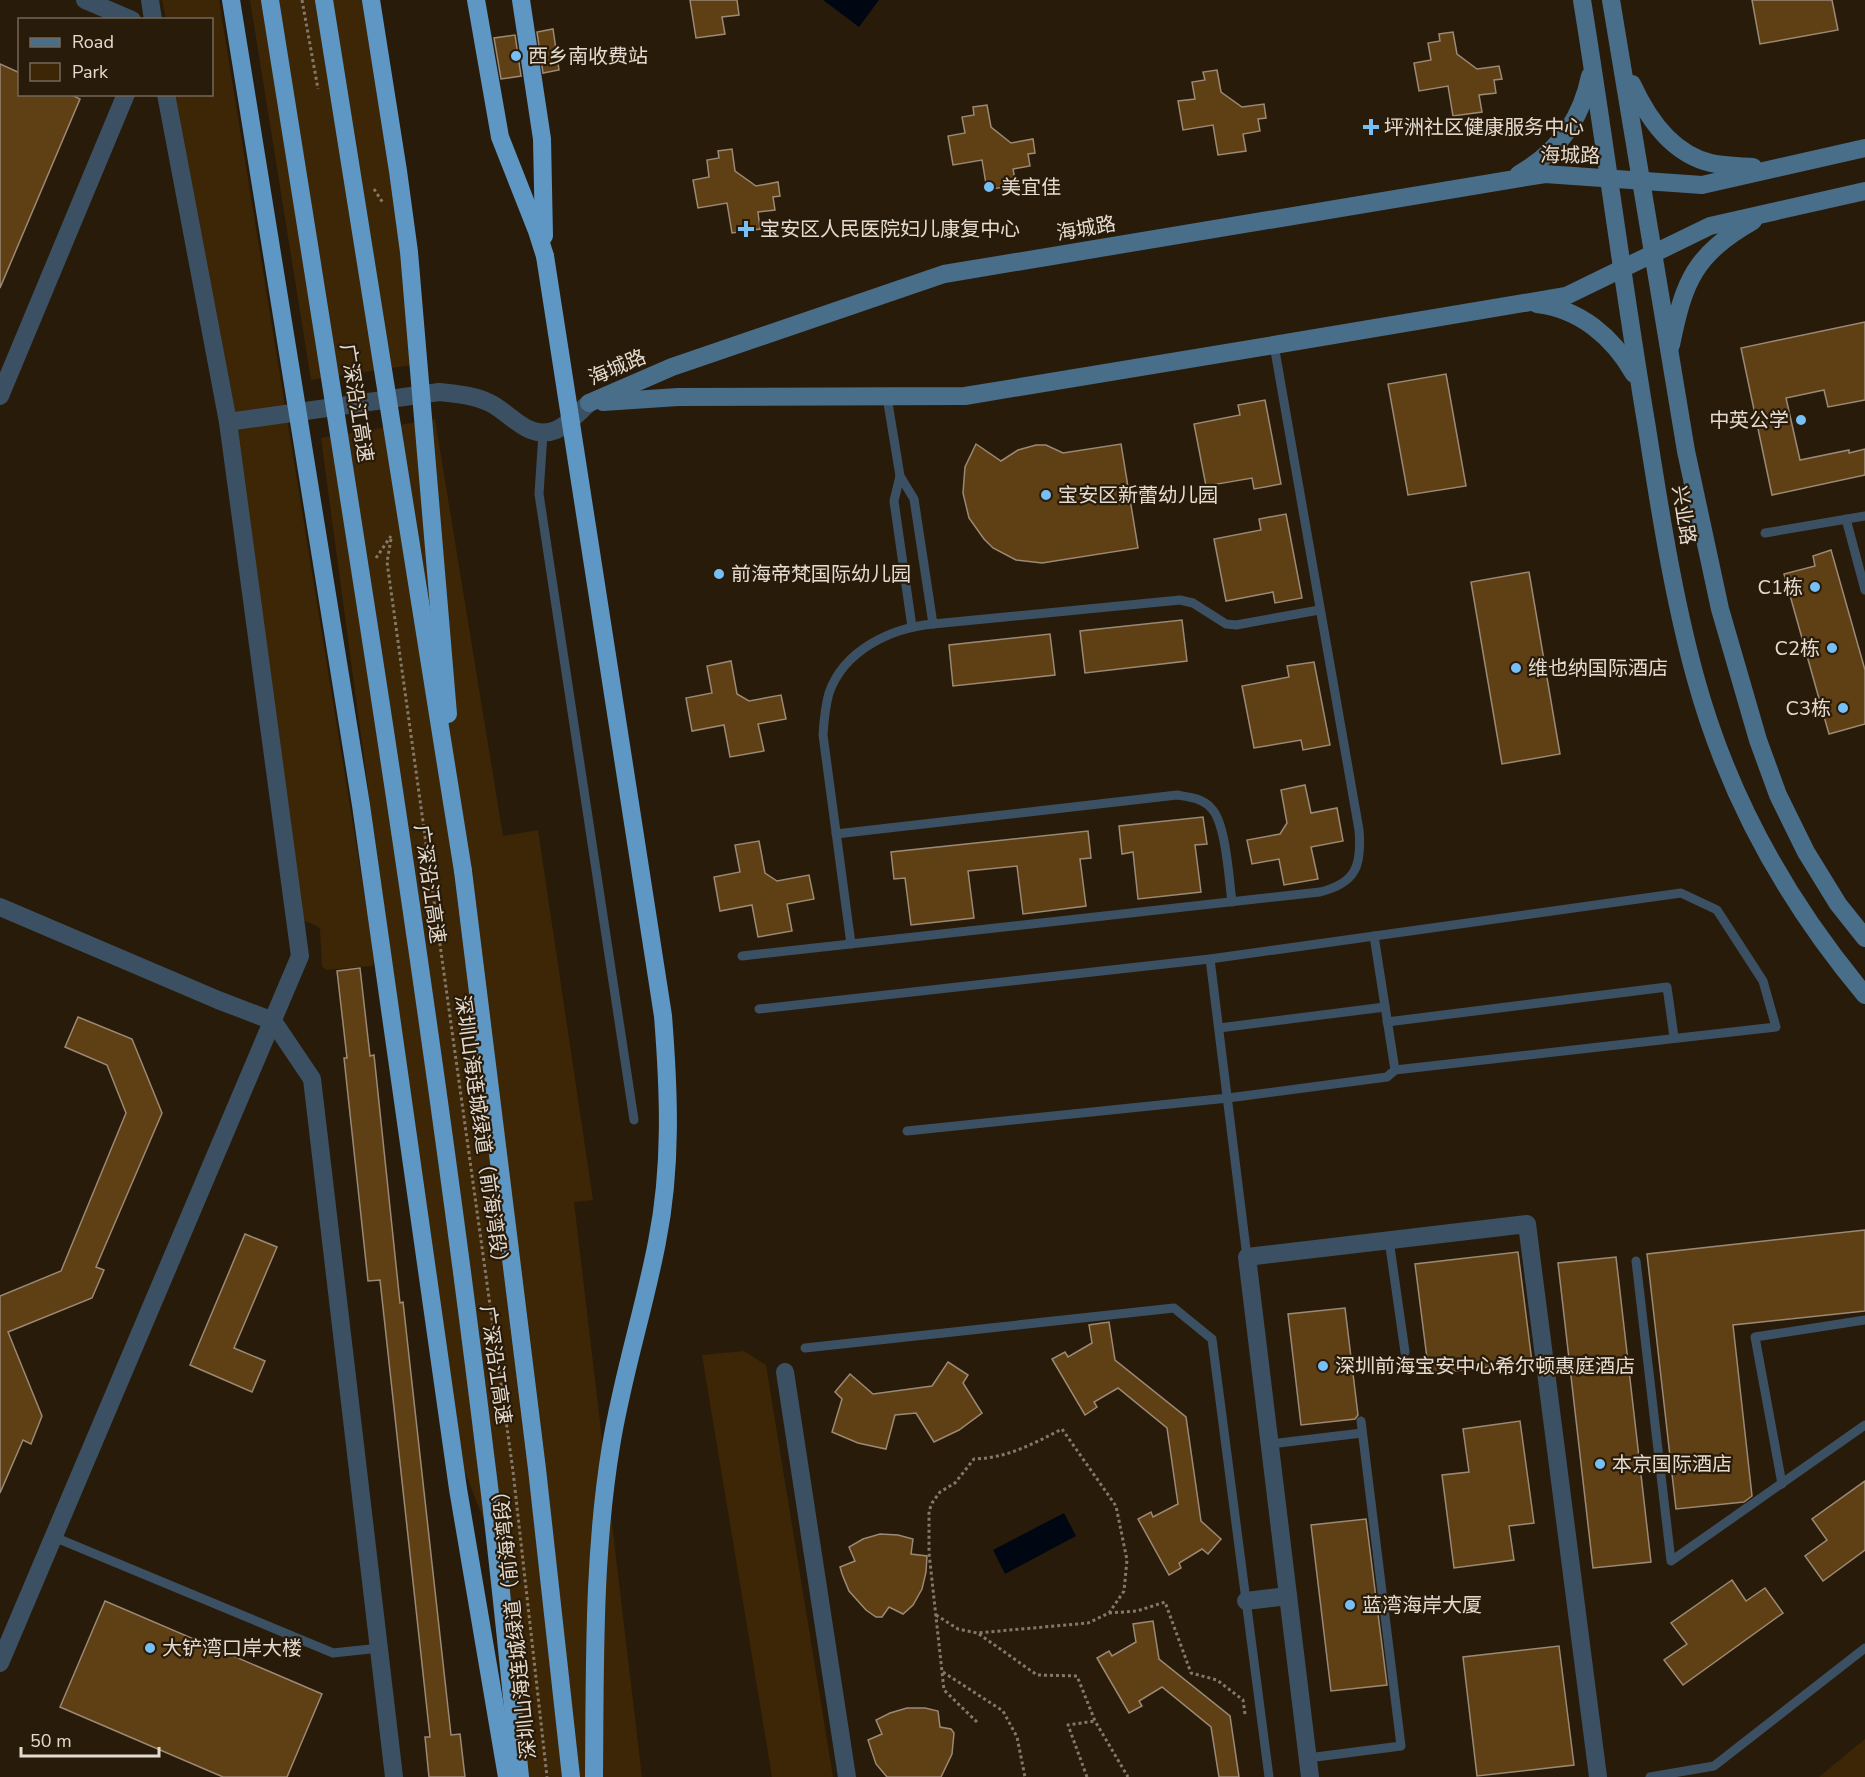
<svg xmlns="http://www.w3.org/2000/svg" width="1865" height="1777" font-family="'Nunito Sans','Noto Sans SC',sans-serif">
<rect width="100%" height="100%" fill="#291b0a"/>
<g fill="#3c2605">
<path d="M 162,0 L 219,0 L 375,960 L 372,966 L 326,970 L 322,966 L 320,929 C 315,923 307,923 301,919 L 174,95 L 212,94 L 212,20 L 166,19 Z"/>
<polygon points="250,0 368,0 425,363 311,380"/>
<polygon points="435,419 503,836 538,830 593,1200 574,1202 642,1777 516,1777 487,1528 457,1452 321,438"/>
<polygon points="744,1351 766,1365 833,1777 772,1777 702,1355"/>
<polygon points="1865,1739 1865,1777 1819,1777"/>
</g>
<g fill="#000713">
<polygon points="823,0 879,0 859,27"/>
<polygon points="1064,1513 1076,1536 1005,1574 993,1550"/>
</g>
<g fill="#5f3f14" stroke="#9b8975" stroke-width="1.5">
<polygon points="690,0 737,0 739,15 722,17 725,34 696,38"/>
<polygon points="1752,0 1832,0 1838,30 1760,44"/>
<polygon points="553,29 559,70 543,73 537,32"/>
<polygon points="1453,32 1457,54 1477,69 1499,66 1502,79 1494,80 1496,93 1479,95 1482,112 1453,116 1448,86 1419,91 1414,63 1431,60 1428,43 1440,41 1439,34"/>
<polygon points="515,35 521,76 501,79 494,38"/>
<polygon points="0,64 20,73 20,94 70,94 80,99 0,288"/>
<polygon points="1217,70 1221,92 1242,107 1264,104 1266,118 1258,119 1260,131 1243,134 1246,151 1218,155 1213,125 1183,130 1178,101 1195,99 1192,82 1205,80 1203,72"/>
<polygon points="987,105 991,127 1011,143 1033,139 1035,153 1028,154 1030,166 1013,169 1016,185 987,190 982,160 953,165 948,136 965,133 962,117 974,115 973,107"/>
<polygon points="732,149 735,171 756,186 778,182 780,196 773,197 775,210 758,212 760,229 732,233 727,203 698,208 693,180 709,177 707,160 719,158 718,151"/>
<polygon points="1865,322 1865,400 1828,407 1824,390 1786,398 1800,460 1849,450 1849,453 1865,449 1865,475 1772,495 1741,348"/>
<polygon points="1446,374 1466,486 1408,495 1388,384"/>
<polygon points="1265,400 1281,484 1254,489 1252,478 1206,486 1194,424 1240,415 1238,405"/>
<polygon points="976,444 1001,461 1018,450 1036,445 1046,445 1063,453 1121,444 1138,548 1042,563 1016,560 993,548 984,539 969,518 963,493 965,467"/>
<polygon points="1286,514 1302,598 1275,603 1273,592 1226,601 1214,539 1261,530 1259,519"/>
<polygon points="1831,550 1865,670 1865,724 1829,734 1784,574 1815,566 1813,556"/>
<polygon points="1529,572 1560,754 1502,764 1471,582"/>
<polygon points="1182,620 1187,661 1085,673 1080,631"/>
<polygon points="1050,634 1055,675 953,686 949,645"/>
<polygon points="731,661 737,694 749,701 781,695 786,719 758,724 764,751 730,757 724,725 692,731 686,698 712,693 707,666"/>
<polygon points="1314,662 1330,745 1303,750 1301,740 1254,748 1242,686 1289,677 1287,666"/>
<polygon points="1305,785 1311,813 1337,808 1343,841 1311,847 1318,879 1284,885 1279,859 1252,864 1247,840 1280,834 1287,823 1281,790"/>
<polygon points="1203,817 1207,844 1195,845 1201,892 1138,899 1133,852 1122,854 1119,826"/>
<polygon points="1088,831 1091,858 1080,859 1086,906 1023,914 1017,866 968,871 974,918 911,925 905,878 894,879 891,852"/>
<polygon points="759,841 765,873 777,881 809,875 814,899 787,904 792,931 758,937 752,905 720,911 714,877 740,872 735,845"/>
<polygon points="360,968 370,1056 374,1055 400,1303 403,1302 451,1735 460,1734 465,1777 429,1777 425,1737 430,1737 380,1280 368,1281 344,1058 347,1058 337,971"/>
<polygon points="78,1017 132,1039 162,1113 96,1267 104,1270 92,1298 8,1332 42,1416 31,1444 23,1440 0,1493 0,1296 61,1271 126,1113 107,1065 65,1047"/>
<polygon points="1865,1230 1865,1311 1733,1325 1752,1496 1744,1502 1676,1509 1647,1254"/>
<polygon points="245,1234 277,1247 234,1348 265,1361 252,1392 190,1365"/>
<polygon points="1518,1252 1532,1362 1429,1374 1415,1264"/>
<polygon points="1616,1257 1651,1562 1593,1568 1558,1263"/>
<polygon points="1345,1308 1358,1415 1355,1419 1301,1425 1288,1314"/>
<polygon points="1109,1322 1115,1360 1186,1417 1201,1521 1221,1539 1208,1554 1202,1549 1179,1563 1181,1568 1169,1575 1138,1519 1151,1512 1153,1517 1178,1504 1167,1428 1118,1388 1094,1402 1097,1407 1085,1415 1052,1359 1065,1352 1068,1357 1092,1343 1089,1325"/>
<polygon points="948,1362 968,1375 963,1383 982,1413 959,1430 934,1442 916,1413 895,1415 886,1449 858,1443 832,1432 842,1399 835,1392 850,1374 873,1394 932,1386"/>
<polygon points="1520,1421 1534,1523 1509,1526 1514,1560 1454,1568 1442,1475 1469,1472 1463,1429"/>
<polygon points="1865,1481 1865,1550 1823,1581 1805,1556 1827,1540 1812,1519"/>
<polygon points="1366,1519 1387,1685 1331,1691 1311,1525"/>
<polygon points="880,1534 898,1535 913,1539 911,1554 927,1556 926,1572 922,1589 913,1605 903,1614 889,1607 882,1617 876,1617 866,1610 849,1591 842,1574 840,1567 855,1561 849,1547 863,1539"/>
<polygon points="1732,1580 1746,1601 1765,1588 1783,1613 1683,1685 1664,1660 1687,1644 1671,1623"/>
<polygon points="105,1601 322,1694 287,1777 223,1777 60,1707"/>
<polygon points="1153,1621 1159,1659 1230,1716 1239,1777 1219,1777 1211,1727 1162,1687 1139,1701 1142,1706 1129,1713 1097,1658 1109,1651 1112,1656 1136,1642 1133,1624"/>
<polygon points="1559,1646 1574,1765 1477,1776 1463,1657"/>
<polygon points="907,1708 925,1708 938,1711 940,1727 951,1729 954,1733 952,1754 941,1777 887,1777 876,1764 868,1740 882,1734 876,1720 890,1713"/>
</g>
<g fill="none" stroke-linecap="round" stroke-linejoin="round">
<g stroke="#84786a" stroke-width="3" stroke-dasharray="3 3" stroke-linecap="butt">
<polyline points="302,0 318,89"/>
<polyline points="374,189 383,203"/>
<polyline points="391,539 387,562 513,1471 547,1777"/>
<polyline points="376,558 391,536"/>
<polyline points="1109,1613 1137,1611 1165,1602 1191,1673 1217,1680 1243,1700 1245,1714"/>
<path d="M 936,1615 L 958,1629 L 977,1633 L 1088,1623 L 1109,1613 L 1124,1591 L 1127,1560 L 1116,1506 L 1062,1429 C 1033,1444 1007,1458 974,1459 L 955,1483 L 940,1492 L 932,1503 L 929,1511 L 929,1553 L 944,1690 L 979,1724"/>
<polyline points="979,1634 1037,1675 1077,1676 1095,1721 1128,1777"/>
<polyline points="943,1672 1003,1711 1017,1737 1025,1777"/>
<polyline points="1087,1777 1068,1725 1095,1721"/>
</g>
<g stroke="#3b5163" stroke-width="9">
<polyline points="887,397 900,476 894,501 912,627"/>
<polyline points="543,433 539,494 634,1120"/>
<polyline points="900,476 914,499 933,624"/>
<polyline points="1846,519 1865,590"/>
<polyline points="1765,533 1865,516"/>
<path d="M 836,834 L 1177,795 C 1189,797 1202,798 1211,808 C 1226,822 1229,880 1232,902"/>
<polyline points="1374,936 1395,1070"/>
<path d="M 851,944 L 823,735 C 824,720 825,707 829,693 C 844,650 891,628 933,624 L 1180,600 L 1193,603 L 1226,624 L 1236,625 L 1319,610"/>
<path d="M 742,956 L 1320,892 C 1356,883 1362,866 1359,830 L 1274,345"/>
<polyline points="1210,959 1247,1257"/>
<polyline points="759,1009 1210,959 1681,893 1717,910 1763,981 1776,1027 1395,1070 1387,1077 1228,1098 907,1131"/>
<polyline points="1387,1022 1667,987 1674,1037"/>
<polyline points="1219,1028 1385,1007"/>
<polyline points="1389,1240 1405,1352"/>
<polyline points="1636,1261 1671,1561 1865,1425"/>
<polyline points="805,1348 1174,1308 1212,1339 1269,1777"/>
<polyline points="1270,1444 1362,1433"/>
<polyline points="1782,1484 1755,1337 1865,1320"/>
<polyline points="54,1537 333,1653 380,1648"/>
<polyline points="1308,1758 1401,1746 1361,1421"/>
<polyline points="1650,1777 1714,1766 1865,1648"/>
</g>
<g stroke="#3b5163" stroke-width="18">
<polyline points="85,0 132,20"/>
<polyline points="150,0 153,20"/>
<polyline points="0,396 126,94"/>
<path d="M 228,422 L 439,392 C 456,394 474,395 490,403 C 512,414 528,441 556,430 C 568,425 580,411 589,403"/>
<polyline points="0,907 218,1000 273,1021 312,1079 394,1777"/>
<polyline points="785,1372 847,1777"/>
<polyline points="1246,1601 1288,1596"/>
<polyline points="0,1663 300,956 228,422 166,94"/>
<polyline points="1310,1777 1247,1257 1527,1224 1598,1777"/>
</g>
<g stroke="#496e8a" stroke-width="18">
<path d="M 1582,0 C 1605,142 1623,286 1647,428 C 1660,511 1673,595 1695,676 C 1727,794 1787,902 1865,995"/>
<polyline points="1611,0 1686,451 1720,609 1758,740 1778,795 1806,852 1838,904 1865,938"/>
<path d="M 1632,84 C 1648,119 1672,154 1711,163 C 1725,166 1739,166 1753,167"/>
<path d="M 1519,174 C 1558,152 1581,120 1590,76"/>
<path d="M 1537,304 C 1580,309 1613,337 1634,374"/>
<path d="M 1671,345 C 1684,281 1694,255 1753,221"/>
<polyline points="603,402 678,397 965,396 1274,345 1566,296 1710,226 1865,191"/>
<polyline points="589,403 672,367 944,274 1545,174 1702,185 1865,148"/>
</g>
<g stroke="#5e97c4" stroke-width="18">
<polyline points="476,0 500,137 537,231 545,256"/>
<polyline points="521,0 542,139 544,236"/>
<polyline points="463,871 537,1469 571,1777"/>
</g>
<g stroke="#5e97c4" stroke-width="18">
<polyline points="231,0 361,805 458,1489 507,1777"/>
<path d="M 270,0 C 347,484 426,968 485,1454 C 499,1562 509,1669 520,1777"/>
<polyline points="324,0 463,871"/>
<polyline points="371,0 398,171 409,252 448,714"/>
<path d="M 545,256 L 663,1016 C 669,1092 672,1167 657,1242 C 644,1310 622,1377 611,1446 C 593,1555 595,1666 594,1777"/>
</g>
</g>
<g fill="#77bff7" stroke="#291b0a" stroke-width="2">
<circle cx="516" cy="56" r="6"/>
<path d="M1368 118h6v6h6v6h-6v6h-6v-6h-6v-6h6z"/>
<circle cx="989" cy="187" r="6"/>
<path d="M743 220h6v6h6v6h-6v6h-6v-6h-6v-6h6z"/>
<circle cx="1801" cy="420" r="6"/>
<circle cx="1046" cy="495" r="6"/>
<circle cx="719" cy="574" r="6"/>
<circle cx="1815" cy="587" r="6"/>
<circle cx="1832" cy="648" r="6"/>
<circle cx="1516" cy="668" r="6"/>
<circle cx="1843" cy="708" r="6"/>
<circle cx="1323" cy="1366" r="6"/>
<circle cx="1600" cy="1464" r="6"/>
<circle cx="1350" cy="1605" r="6"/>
<circle cx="150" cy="1648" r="6"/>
</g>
<g text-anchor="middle" stroke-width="4.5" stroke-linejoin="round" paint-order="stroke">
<g font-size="20" fill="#e4dbd0" stroke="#291b0a" text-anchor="start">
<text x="528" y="63">西乡南收费站</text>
<text x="1384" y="134">坪洲社区健康服务中心</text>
<text x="1001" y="194">美宜佳</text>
<text x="760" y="236">宝安区人民医院妇儿康复中心</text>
<text x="1789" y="427" text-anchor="end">中英公学</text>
<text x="1058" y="502">宝安区新蕾幼儿园</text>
<text x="731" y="581">前海帝梵国际幼儿园</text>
<text x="1803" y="594" text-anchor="end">C1栋</text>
<text x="1820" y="655" text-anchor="end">C2栋</text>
<text x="1528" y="675">维也纳国际酒店</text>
<text x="1831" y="715" text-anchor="end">C3栋</text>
<text x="1335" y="1373">深圳前海宝安中心希尔顿惠庭酒店</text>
<text x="1612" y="1471">本京国际酒店</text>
<text x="1362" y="1612">蓝湾海岸大厦</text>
<text x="162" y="1655">大铲湾口岸大楼</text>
</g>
<g font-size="20" fill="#e4dbd0" stroke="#291b0a">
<text transform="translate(1570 155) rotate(1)" y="7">海城路</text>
<text transform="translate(1086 228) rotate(-10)" y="7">海城路</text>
<text transform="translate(617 367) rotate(-23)" y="7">海城路</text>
<text transform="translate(357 403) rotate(81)" y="7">广深沿江高速</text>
<text transform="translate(1684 515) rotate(81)" y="7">兴业路</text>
<text transform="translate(430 884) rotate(82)" y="7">广深沿江高速</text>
<text transform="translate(482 1134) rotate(82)" y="7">深圳山海连城绿道（前海湾段）</text>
<text transform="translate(496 1365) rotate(82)" y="7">广深沿江高速</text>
<text transform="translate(514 1620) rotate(-96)" y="7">深圳山海连城绿道（前海湾段）</text>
</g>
</g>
<rect x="18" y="18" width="195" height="78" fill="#291b0a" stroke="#746859" stroke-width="1.5"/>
<rect x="30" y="38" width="30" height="9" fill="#496e8a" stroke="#746859" stroke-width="1.5"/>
<text x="72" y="48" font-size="18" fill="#e4dbd0">Road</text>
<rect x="30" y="63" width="30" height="18" fill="#3c2605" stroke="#746859" stroke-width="1.5"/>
<text x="72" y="78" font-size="18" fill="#e4dbd0">Park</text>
<path d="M21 1747v9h138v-9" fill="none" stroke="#e4dbd0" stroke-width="3"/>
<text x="30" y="1747" font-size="18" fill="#e4dbd0" stroke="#291b0a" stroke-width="4.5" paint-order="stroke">50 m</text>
</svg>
